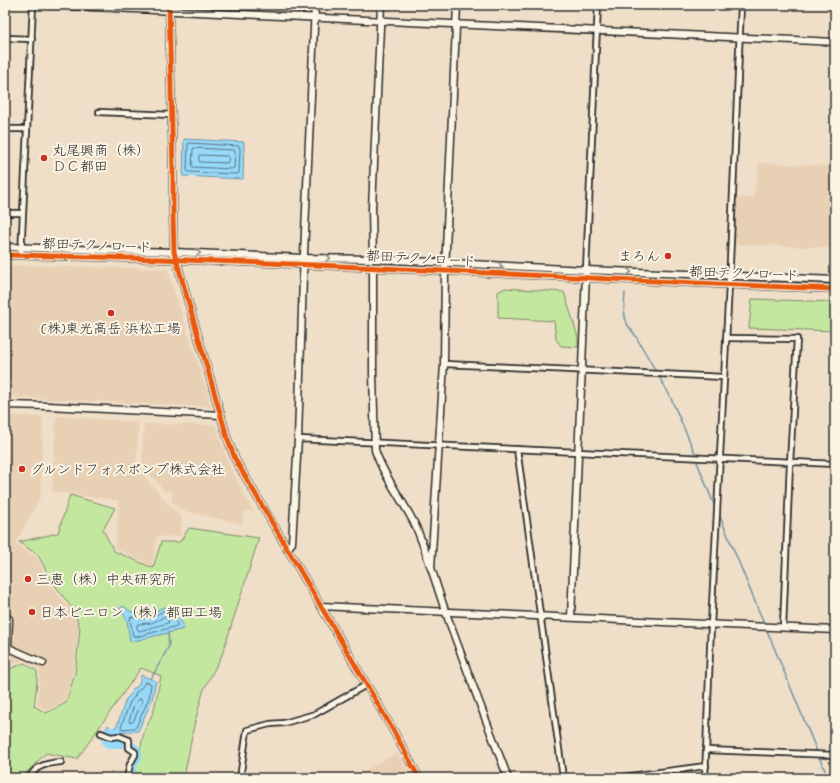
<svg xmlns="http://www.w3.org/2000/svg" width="840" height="783" font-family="'Indie Flower','Klee One',sans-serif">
<rect width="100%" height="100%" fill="#f0dfc8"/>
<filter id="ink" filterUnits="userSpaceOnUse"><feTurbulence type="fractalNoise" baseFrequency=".025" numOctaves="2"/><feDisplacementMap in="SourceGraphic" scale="8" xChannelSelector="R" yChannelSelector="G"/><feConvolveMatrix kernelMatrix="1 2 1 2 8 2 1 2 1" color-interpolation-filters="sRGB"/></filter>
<g filter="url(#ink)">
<g fill="#e8d0b4">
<polygon points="759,163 835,166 835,248 732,244 733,198 753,198"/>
<polygon points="5,265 167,269 212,407 5,397"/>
<polygon points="5,415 43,417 41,496 15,544 37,557 48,581 73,613 79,629 73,673 65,701 48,710 37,705 40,670 24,659 11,666 5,661"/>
<polygon points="56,416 139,422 136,463 138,469 167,503 182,518 180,536 157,537 152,566 115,548 119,501 52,492"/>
<polygon points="144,424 215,425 231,470 254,512 244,511 243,524 183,511 172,502 172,491 165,492 142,465"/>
<polygon points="397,753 412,778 369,778 370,777 366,770"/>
</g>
<g fill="#c4e7a0" stroke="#788966">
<polygon points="338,261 388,262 408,266 362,264"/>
<polygon points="505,288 564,292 578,337 578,347 561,346 556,339 554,321 498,318 498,292"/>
<polygon points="752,299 835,302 835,331 749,328"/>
<polygon points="70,495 115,508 103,530 114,551 153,568 161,542 180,542 189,528 259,538 222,655 204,689 194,725 184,778 130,778 139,756 144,732 154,710 161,676 141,668 77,759 46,753 21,778 5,778 5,665 10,669 24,663 37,671 37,682 34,706 46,713 66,703 75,673 80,629 74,611 51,580 38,555 19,542 58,533"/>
</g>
<g fill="#97d9f9" stroke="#6c93a7">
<polygon points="184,139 244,142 243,179 183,176"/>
<polygon points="123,606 130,611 141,615 149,614 164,607 170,608 183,624 184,629 130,642 127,620 120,608"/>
<path d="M 141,675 L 156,681 L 152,700 L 138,731 L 111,734 L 104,732 L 108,725 L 112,729 L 117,726 L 126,699 L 132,693 L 132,689 C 141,686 139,683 141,675 Z"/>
</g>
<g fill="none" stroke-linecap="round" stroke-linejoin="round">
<g stroke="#56717d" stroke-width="1">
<polygon points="189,143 239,146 240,148 239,173 237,174 188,172 187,170 188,145"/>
<polygon points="194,148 234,150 235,152 234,168 232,169 193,167 192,166 193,150"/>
<polygon points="201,155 227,156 229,157 228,161 227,163 200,162 199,160 199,156"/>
<path d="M 164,611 L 168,612 L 177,624 L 177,626 L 136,637 L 133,636 L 130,619 L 131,617 C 135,617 138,619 141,619 C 149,619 157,614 164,611 Z"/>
<polygon points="165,617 169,621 168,623 139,631 137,629 137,625 138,624 151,623"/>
<path d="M 145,682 L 147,682 L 151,684 L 149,698 L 136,727 L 135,728 L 122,729 L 121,727 L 130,702 L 135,696 L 136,692 C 140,690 143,686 145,682 Z"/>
<polygon points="141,699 142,702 133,722 130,723 129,721 134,705 138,700"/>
</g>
<g stroke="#6c93a7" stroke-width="1.5">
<polyline points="625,293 624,308 625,317 627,324 635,335 669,394 695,453 697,462 715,507"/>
<polyline points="719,514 758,609 765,625"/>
<polyline points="766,628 828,778"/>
<polyline points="151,679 169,646 168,632"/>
</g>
<polyline stroke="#97d9f9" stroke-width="8" points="112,731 109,731 105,737 106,742 108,744 127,744 132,746 136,749 138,754 138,757 132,768 130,778"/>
<g stroke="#2b2b2b" stroke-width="8">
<g id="street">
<polyline points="5,38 32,39"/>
<polyline points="99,112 172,115"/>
<polyline points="5,129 27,129"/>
<polyline points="5,213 23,213"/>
<polyline points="21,255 33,5"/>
<polyline points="586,270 598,5"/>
<polyline points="726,338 797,339 790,463 783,627"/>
<polyline points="444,364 724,377"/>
<polyline points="298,439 835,464"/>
<polyline points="517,449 563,778"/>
<polyline points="101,733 111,737 119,736 129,740 129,748 135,752 135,755 130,764 127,778"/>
<polyline points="707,750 835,755"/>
<path d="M 29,778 C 36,765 48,763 61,762"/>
<polyline points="240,778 247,730 270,724 284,723 315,714 366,685"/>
<polyline points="615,778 706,766"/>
<polyline points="705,778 711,625 729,285 741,5"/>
</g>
</g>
<g stroke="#2b2b2b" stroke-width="9">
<g id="secondary">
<polyline points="49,5 835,42"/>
<polyline points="169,5 173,170 173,214 174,252 227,437 235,459 393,730 419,778"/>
<polyline points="5,247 174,252 304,258 373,259 586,270 835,280"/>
<path d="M 5,255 C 282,260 558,278 835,289"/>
<polyline points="373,259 372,208 381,5"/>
<path d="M 373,267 L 373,373 L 375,450 C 384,478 404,501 416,527 C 428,555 436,585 446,613 C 466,668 487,723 508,778"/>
<polyline points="5,405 48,406 221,415"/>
<polyline points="287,549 292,543 298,439 303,277 315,5"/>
<polyline points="431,568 444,364 445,271 457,5"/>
<polyline points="320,606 835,630"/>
<polyline points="5,616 9,619 8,645 9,648 43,663"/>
<polyline points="571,617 586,274"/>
</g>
</g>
<use href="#street" stroke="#fcf5e5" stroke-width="4.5"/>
<use href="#secondary" stroke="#fcf5e5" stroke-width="6"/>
<g stroke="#fcf5e5" stroke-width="8">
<g id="cycleway">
<polyline points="169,5 173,170 173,214 174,252 227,437 235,459 393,730 419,778"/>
<path d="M 5,255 C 282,260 558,278 835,289"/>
</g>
</g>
<use href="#cycleway" stroke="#e8590c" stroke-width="5"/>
</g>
<defs><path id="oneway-chevron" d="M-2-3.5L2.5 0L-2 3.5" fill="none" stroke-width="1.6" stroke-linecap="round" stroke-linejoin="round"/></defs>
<g stroke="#949088">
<use href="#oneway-chevron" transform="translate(198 253) rotate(2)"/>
<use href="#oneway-chevron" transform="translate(328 258) rotate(1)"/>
<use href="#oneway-chevron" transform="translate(500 266) rotate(3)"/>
<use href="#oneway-chevron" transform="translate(629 272) rotate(2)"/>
</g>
</g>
<g fill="#c8321e" stroke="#fcf5e5" stroke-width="1.5">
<circle cx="44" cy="158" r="4"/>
<circle cx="668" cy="256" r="4"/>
<circle cx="111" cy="313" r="4"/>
<circle cx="22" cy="469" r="4"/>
<circle cx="28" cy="579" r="4"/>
<circle cx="32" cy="612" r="4"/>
</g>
<g text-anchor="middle" stroke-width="4" stroke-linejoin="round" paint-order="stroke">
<g font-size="14" fill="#2b2b2b" stroke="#fcf5e5" text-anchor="start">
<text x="52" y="155">丸尾興商（株）<tspan x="52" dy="16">ＤＣ都田</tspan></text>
<text x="660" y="261" text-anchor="end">まろん</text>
<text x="111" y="333" text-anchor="middle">(株)東光高岳 浜松工場</text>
<text x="30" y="474">グルンドフォスポンプ株式会社</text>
<text x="36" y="584">三恵（株）中央研究所</text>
<text x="40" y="617">日本ビニロン（株）都田工場</text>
</g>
<g font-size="14" fill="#2b2b2b" stroke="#fcf5e5">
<text transform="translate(97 245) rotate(2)" y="5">都田テクノロード</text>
<text transform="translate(421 258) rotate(3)" y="5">都田テクノロード</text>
<text transform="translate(744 273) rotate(2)" y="5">都田テクノロード</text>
</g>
</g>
<rect width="840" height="783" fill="none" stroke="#fcf5e5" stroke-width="20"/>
<rect x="10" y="10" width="820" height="763" fill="none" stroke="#2b2b2b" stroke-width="1.5" filter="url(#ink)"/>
</svg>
